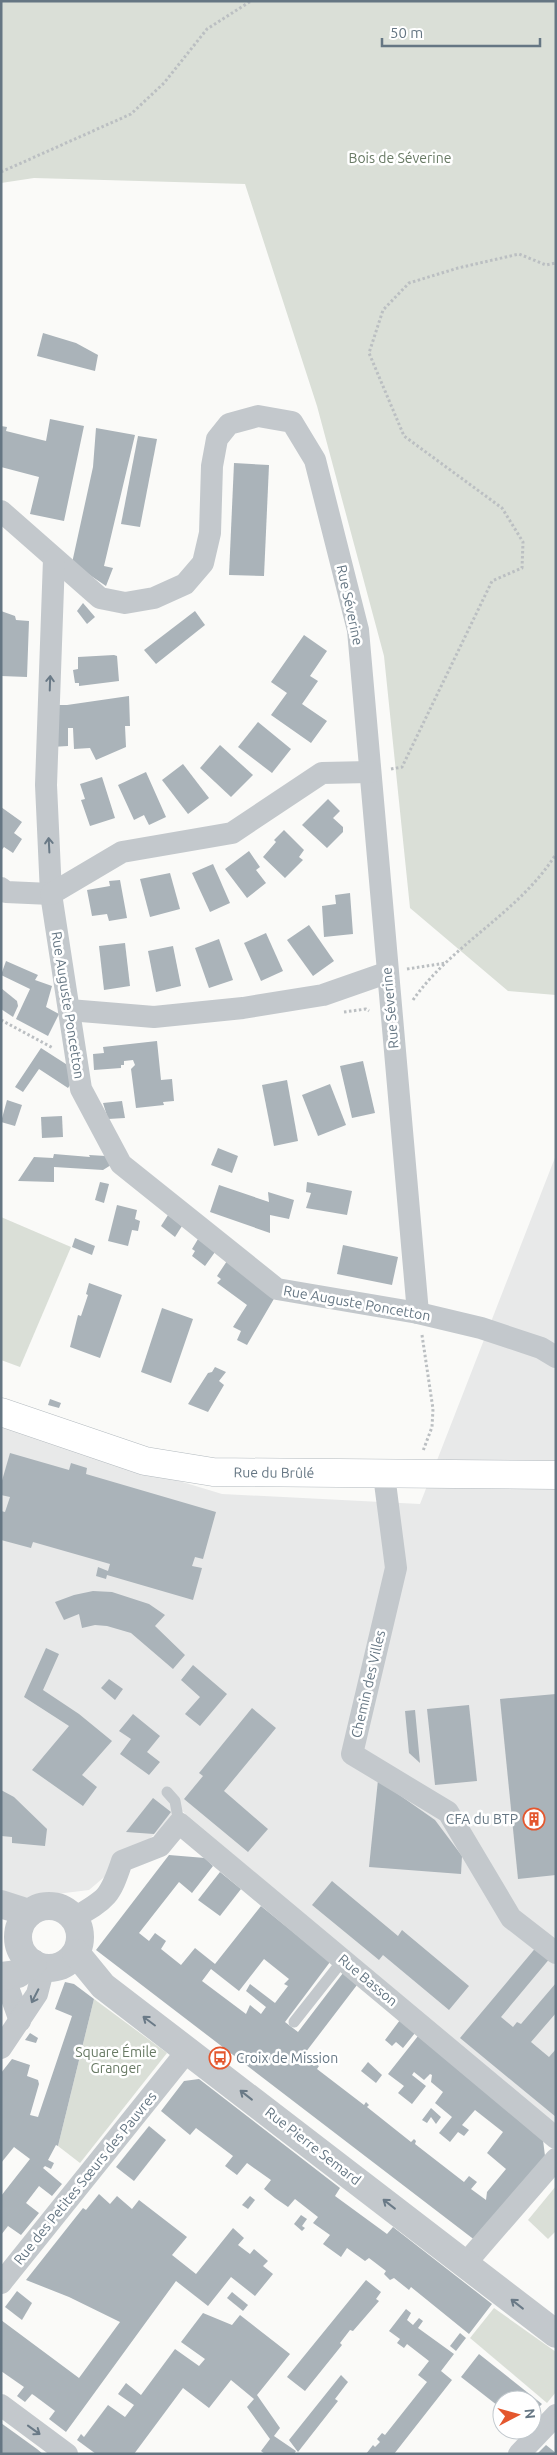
<svg xmlns="http://www.w3.org/2000/svg" width="557" height="2455" font-family="Ubuntu,sans-serif">
<rect width="100%" height="100%" fill="#fafaf8"/>
<polygon fill="#e8e9e9" points="556,1155 556,2127 182,1811 89,1890 8,1900 1,1896 1,1427 222,1494 420,1504"/>
<g fill="#dadfd7">
<polygon points="1,1 556,1 556,995 508,991 410,908 384,656 317,406 245,184 34,178 1,183"/>
<polygon points="1,1217 71,1247 20,1367 1,1360"/>
<polygon points="94,1999 167,2053 80,2163 58,2146"/>
<polygon points="556,2186 556,2231 548,2239 528,2220"/>
<polygon points="494,2308 556,2352 556,2392 547,2403 470,2338"/>
</g>
<g fill="#aab3b9" fill-rule="evenodd">
<polygon points="43,333 76,343 98,355 95,371 37,356"/>
<polygon points="50,419 84,426 64,521 30,514 39,477 1,467 1,426 7,427 6,431 46,441"/>
<polygon points="96,428 135,435 104,566 113,568 106,586 72,563 93,467"/>
<polygon points="138,436 157,439 140,527 121,524"/>
<polygon points="234,463 269,465 264,576 229,575"/>
<polygon points="83,603 95,617 87,624 77,611"/>
<polygon points="1,611 15,616 16,620 29,621 27,677 1,676"/>
<polygon points="195,611 205,625 156,664 144,650"/>
<polygon points="304,635 327,651 310,676 318,681 302,704 327,721 311,743 271,715 287,693 271,682"/>
<polygon points="114,655 117,656 119,681 79,686 79,683 75,683 73,670 78,669 78,657"/>
<polygon points="129,696 130,726 125,726 126,747 96,760 90,748 74,749 73,728 68,728 68,746 51,747 54,705 67,705"/>
<polygon points="258,722 291,749 272,773 238,747"/>
<polygon points="220,745 253,775 231,797 200,768"/>
<polygon points="183,764 209,798 188,814 162,780"/>
<polygon points="146,772 166,817 149,825 144,815 134,820 118,785"/>
<polygon points="102,777 115,818 90,826 81,800 85,799 80,784"/>
<polygon points="328,799 340,811 333,818 343,827 343,832 327,848 302,825"/>
<polygon points="1,807 22,822 14,833 22,839 13,853 4,847 1,851"/>
<polygon points="284,830 304,850 299,857 303,860 285,878 263,857 276,842 274,840"/>
<polygon points="249,851 260,867 256,870 266,883 247,898 225,869"/>
<polygon points="213,864 230,903 210,912 192,873"/>
<polygon points="170,873 180,909 150,917 140,879"/>
<polygon points="120,880 127,918 109,921 107,914 92,916 87,890 110,886 109,881"/>
<polygon points="350,893 353,934 324,937 322,906 336,904 335,895"/>
<polygon points="309,925 334,961 313,976 287,940"/>
<polygon points="266,933 283,971 261,981 244,943"/>
<polygon points="219,939 233,980 209,988 195,948"/>
<polygon points="125,943 130,986 104,990 99,946"/>
<polygon points="173,946 181,986 156,992 148,951"/>
<polygon points="6,961 38,975 35,980 52,986 46,1007 59,1014 48,1036 16,1019 30,989 1,975"/>
<polygon points="1,988 17,1001 18,1006 13,1017 1,1009"/>
<polygon points="157,1041 161,1080 172,1079 174,1101 163,1102 164,1105 136,1108 131,1069 135,1065 133,1060 124,1061 124,1065 121,1065 121,1068 94,1070 93,1054 104,1053 103,1047"/>
<polygon points="41,1048 69,1066 72,1082 68,1088 39,1069 23,1092 15,1087"/>
<polygon points="363,1061 375,1113 352,1118 340,1066"/>
<polygon points="287,1080 298,1141 274,1146 262,1085"/>
<polygon points="330,1084 346,1125 318,1136 302,1095"/>
<polygon points="7,1100 22,1105 15,1126 1,1122"/>
<polygon points="122,1101 125,1118 108,1119 103,1103"/>
<polygon points="62,1116 63,1137 42,1138 41,1117"/>
<polygon points="218,1148 238,1156 232,1173 211,1165"/>
<polygon points="54,1154 90,1157 89,1155 106,1156 111,1165 103,1170 54,1167 54,1182 18,1181 34,1157 53,1158"/>
<polygon points="100,1182 109,1184 104,1203 95,1200"/>
<polygon points="307,1182 352,1191 347,1215 306,1208 311,1193 306,1192"/>
<polygon points="219,1185 269,1202 268,1192 294,1200 289,1219 270,1215 270,1233 210,1212"/>
<polygon points="117,1205 137,1210 135,1219 140,1221 138,1231 132,1230 128,1246 108,1241"/>
<polygon points="168,1215 182,1226 175,1237 161,1226"/>
<polygon points="75,1238 95,1246 92,1255 72,1247"/>
<polygon points="198,1239 215,1252 205,1266 192,1256 195,1251 192,1249"/>
<polygon points="343,1245 398,1257 392,1285 337,1274"/>
<polygon points="227,1261 275,1297 247,1345 237,1340 241,1331 233,1327 247,1305 217,1283 221,1279 217,1276"/>
<polygon points="89,1283 122,1295 100,1358 70,1347 78,1315 81,1316 88,1295 86,1294"/>
<polygon points="162,1308 193,1319 171,1383 141,1372"/>
<polygon points="215,1367 226,1372 219,1381 224,1385 208,1412 188,1404 208,1373 212,1372"/>
<polygon points="50,1399 61,1403 59,1408 48,1405"/>
<polygon points="10,1453 69,1470 71,1463 87,1468 86,1474 216,1512 203,1559 195,1557 192,1566 202,1568 193,1600 107,1575 106,1579 96,1576 98,1567 108,1571 110,1564 33,1542 31,1548 1,1540 1,1511 5,1512 10,1497 1,1495 1,1484"/>
<polygon points="93,1591 112,1592 149,1604 165,1615 155,1626 185,1655 173,1669 131,1633 107,1626 95,1625 82,1628 79,1614 64,1620 55,1602 74,1595"/>
<polygon points="46,1648 59,1654 43,1690 79,1714 112,1741 82,1775 97,1787 83,1806 32,1770 69,1726 24,1697"/>
<polygon points="193,1665 227,1694 200,1726 185,1714 200,1697 181,1680"/>
<polygon points="109,1679 123,1689 115,1700 101,1688"/>
<polygon points="556,1694 556,1875 518,1879 500,1699"/>
<polygon points="469,1705 477,1781 435,1785 427,1709"/>
<polygon points="252,1708 276,1728 224,1791 268,1829 248,1852 184,1799 203,1776 199,1773"/>
<polygon points="415,1710 420,1763 409,1753 405,1711"/>
<polygon points="133,1714 160,1736 147,1752 160,1762 149,1775 120,1754 131,1739 119,1731"/>
<polygon points="378,1780 435,1820 462,1856 461,1874 369,1867"/>
<polygon points="1,1790 14,1797 47,1829 45,1846 12,1843 12,1837 1,1836"/>
<polygon points="153,1798 171,1812 154,1834 126,1832"/>
<path d="M 169,1855 L 205,1858 L 213,1866 L 192,1893 L 179,1882 L 139,1933 L 149,1941 L 155,1933 L 166,1941 L 161,1949 L 181,1965 L 195,1948 L 215,1964 L 261,1906 L 330,1962 L 285,2022 L 298,2032 L 343,1973 L 357,1985 L 302,2057 L 314,2066 L 316,2064 L 319,2066 L 317,2069 L 364,2105 L 366,2102 L 369,2105 L 367,2107 L 411,2142 L 414,2139 L 416,2141 L 415,2144 L 464,2182 L 469,2176 L 477,2182 L 471,2189 L 486,2200 L 487,2192 L 506,2169 L 487,2153 L 503,2132 L 475,2110 L 462,2125 L 469,2130 L 464,2136 L 458,2132 L 450,2142 L 439,2133 L 452,2117 L 435,2103 L 443,2092 L 431,2082 L 432,2075 L 430,2074 L 424,2080 L 414,2072 L 412,2075 L 426,2086 L 412,2104 L 398,2093 L 404,2086 L 388,2074 L 418,2036 L 543,2140 L 545,2156 L 476,2241 L 96,1950 ZM 264,1959 L 289,1979 L 284,1984 L 288,1986 L 275,2003 L 250,1984 L 246,1991 L 266,2007 L 261,2014 L 250,2005 L 246,2014 L 202,1981 L 211,1969 L 239,1991 Z"/>
<polygon points="220,1872 241,1889 220,1916 198,1900"/>
<polygon points="332,1881 398,1936 402,1930 469,1986 449,2010 383,1955 379,1960 312,1905"/>
<polygon points="538,1945 551,1957 501,2017 513,2027 517,2022 521,2024 556,1983 556,2013 531,2042 549,2057 556,2049 556,2117 460,2038"/>
<polygon points="65,1982 74,1984 94,1999 58,2146 56,2145 48,2160 54,2163 51,2169 45,2166 43,2168 62,2184 52,2196 39,2186 26,2203 39,2213 21,2235 8,2226 1,2235 1,2196 30,2159 14,2147 1,2163 1,2073 12,2059 30,2065 27,2076 38,2080 39,2084 30,2115 38,2117 72,2016 55,2009"/>
<polygon points="400,2020 415,2033 403,2048 396,2042 392,2046 385,2040"/>
<polygon points="30,2033 38,2038 36,2043 25,2040"/>
<polygon points="368,2062 382,2075 376,2083 361,2071"/>
<polygon points="199,2079 340,2188 335,2196 387,2234 393,2227 492,2304 469,2334 411,2287 409,2290 394,2278 390,2280 384,2274 386,2271 369,2258 365,2261 347,2248 341,2257 323,2244 330,2235 313,2223 318,2217 295,2199 288,2207 275,2198 264,2189 271,2180 247,2163 237,2175 225,2166 233,2156 196,2128 190,2135 161,2111 184,2081"/>
<polygon points="431,2108 441,2117 436,2124 431,2117 427,2123 422,2120"/>
<polygon points="149,2126 166,2140 134,2181 116,2167"/>
<polygon points="99,2194 110,2204 117,2196 132,2209 139,2200 187,2237 172,2255 196,2274 233,2228 244,2238 238,2245 250,2254 254,2249 268,2261 263,2266 273,2274 255,2296 231,2277 208,2306 176,2281 66,2432 49,2419 55,2411 35,2396 32,2394 25,2402 17,2396 24,2387 1,2371 1,2320 79,2378 120,2322 69,2297 26,2280 83,2208 86,2210"/>
<polygon points="250,2196 255,2200 248,2209 242,2205"/>
<polygon points="301,2215 307,2219 302,2226 305,2228 302,2231 294,2224"/>
<polygon points="366,2280 381,2292 376,2299 379,2301 353,2331 350,2330 340,2343 342,2345 305,2391 287,2377"/>
<polygon points="17,2291 32,2303 22,2320 5,2307"/>
<polygon points="232,2292 248,2305 243,2311 227,2298"/>
<polygon points="406,2309 411,2313 407,2320 413,2325 419,2318 423,2321 418,2328 454,2354 441,2371 452,2380 394,2454 366,2454 373,2445 375,2447 380,2442 377,2439 382,2433 385,2435 427,2382 418,2375 429,2361 407,2344 404,2348 397,2343 400,2339 389,2331"/>
<polygon points="203,2313 232,2325 240,2315 290,2354 257,2395 280,2428 274,2436 296,2451 294,2454 265,2454 261,2451 270,2439 247,2407 254,2399 231,2380 209,2408 183,2388 134,2454 96,2454 77,2440 81,2434 84,2437 108,2405 125,2417 134,2405 118,2394 126,2383 141,2395 175,2349 199,2366 205,2359 181,2342"/>
<polygon points="460,2333 466,2338 456,2351 450,2346"/>
<polygon points="479,2354 542,2404 532,2414 532,2400 502,2400 502,2409 461,2377"/>
<polygon points="341,2375 348,2382 335,2399 338,2401 298,2452 289,2440"/>
<polygon points="1,2423 37,2449 43,2454 1,2454"/>
<polygon points="546,2445 556,2453 556,2454 537,2454"/>
</g>
<g fill="none" stroke-linecap="round" stroke-linejoin="round">
<g stroke="#b3babf" stroke-width="29">
<g id="secondary">
<path id="s1" d="M 1,1412 L 145,1461 L 213,1472 L 556,1475"/>
</g>
</g>
<g stroke="#bbbfc2" stroke-width="3" stroke-dasharray="2.5 2.5" stroke-linecap="butt">
<polyline points="1,172 131,114 164,83 207,29 251,1"/>
<polyline points="391,769 402,767 492,581 522,568 523,542 502,508 404,436 369,353 383,310 409,283 458,268 519,254 546,265 556,263"/>
<polyline points="407,969 446,963"/>
<path d="M 413,1000 C 452,944 519,913 556,854"/>
<polyline points="344,1012 366,1009 369,1011"/>
<polyline points="1,1020 53,1048"/>
<polyline points="422,1335 433,1409 432,1427 423,1451"/>
</g>
<g stroke="#c3c8cc" stroke-width="11">
<polyline points="167,1792 175,1801 179,1823"/>
<polyline points="294,2022 343,1960"/>
</g>
<g stroke="#c3c8cc" stroke-width="22">
<polyline points="1,511 100,598 125,603 154,598 185,584 203,563 210,533 212,466 217,439 229,424 258,416 292,422 315,460 358,630 418,1313"/>
<polyline points="54,559 46,785 51,894 81,1089 121,1164 277,1289 418,1313 481,1328 541,1348 556,1357"/>
<polyline points="1,888 6,892 51,894"/>
<polyline points="51,894 122,852 232,833 322,773 370,772"/>
<polyline points="69,1010 154,1017 243,1008 323,995 386,973"/>
<polyline points="384,1475 396,1568 352,1754 448,1812 511,1918 556,1953"/>
<path d="M 74,1918 C 107,1899 110,1897 122,1861 L 160,1846 L 179,1823 L 556,2138"/>
<polyline points="1,1979 10,1993 20,2021"/>
<polyline points="1,2048 37,1994 44,1967"/>
<polyline points="465,2264 556,2159"/>
<polyline points="1,2283 188,2050"/>
<polyline points="1,2405 67,2454"/>
<polyline points="519,2454 556,2415"/>
</g>
<g stroke="#c3c8cc" stroke-width="28">
<polyline points="1,1904 29,1913"/>
<circle cx="49" cy="1937" r="31"/>
<polyline points="76,1953 103,1986 556,2334"/>
<polyline points="1,1976 18,1974 33,1963"/>
</g>
<use href="#secondary" stroke="#fff" stroke-width="28"/>
</g>
<defs><path id="oneway-shaft" d="M-6 0H5M1.5-3L5.5 0L1.5 3" fill="none" stroke-width="1.6" stroke-linecap="round" stroke-linejoin="round" transform="scale(1.25)"/></defs>
<g stroke="#6a7a87">
<use href="#oneway-shaft" transform="translate(50 683) rotate(-88)"/>
<use href="#oneway-shaft" transform="translate(49 845) rotate(-93)"/>
<use href="#oneway-shaft" transform="translate(35 1996) rotate(117)"/>
<use href="#oneway-shaft" transform="translate(149 2021) rotate(-143)"/>
<use href="#oneway-shaft" transform="translate(246 2095) rotate(-142)"/>
<use href="#oneway-shaft" transform="translate(389 2204) rotate(-142)"/>
<use href="#oneway-shaft" transform="translate(517 2304) rotate(-142)"/>
<use href="#oneway-shaft" transform="translate(34 2430) rotate(36)"/>
</g>
<defs>
<g id="building-ring" transform="scale(1.125)"><circle r="9.5" fill="#fff" stroke="#e4572e" stroke-width="1.5"/><path d="M-4-6H4V6H1V3H-1V6H-4ZM-2.5-4.3h1.7v1.8h-1.7ZM.8-4.3h1.7v1.8H.8ZM-2.5-1h1.7V.8h-1.7ZM.8-1h1.7V.8H.8Z" fill="#e4572e"/></g>
<g id="bus-ring" transform="scale(1.125)"><circle r="9.5" fill="#fff" stroke="#e4572e" stroke-width="1.5"/><path d="M-5-6H5V4H4V6H2V4H-2V6H-4V4H-5ZM-3.5-4V0h7V-4ZM-3.5 1.2v1.5H-2V1.2ZM2 1.2v1.5H3.5V1.2Z" fill="#e4572e"/></g>
</defs>
<g fill-rule="evenodd">
<use href="#building-ring" x="534" y="1819"/>
<use href="#bus-ring" x="220" y="2058"/>
</g>
<g text-anchor="middle" stroke-width="5" stroke-linejoin="round" paint-order="stroke">
<g font-size="14" fill="#687a64" stroke="#fff">
<text x="400" y="163">Bois de Séverine</text>
<text x="116" y="2057">Square Émile<tspan x="116" dy="16">Granger</tspan></text>
</g>
<g font-size="14" fill="#657683" stroke="#fff">
<text transform="translate(350 605) rotate(78)" y="5">Rue Séverine</text>
<text transform="translate(68 1005) rotate(81)" y="5">Rue Auguste Poncetton</text>
<text transform="translate(390 1008) rotate(-95)" y="5">Rue Séverine</text>
<text transform="translate(357 1303) rotate(10)" y="5">Rue Auguste Poncetton</text>
<text dy="5" stroke="none"><textPath href="#s1" startOffset="282">Rue du Brûlé</textPath></text>
<text transform="translate(368 1684) rotate(-77)" y="5">Chemin des Villes</text>
<text transform="translate(368 1980) rotate(40)" y="5">Rue Basson</text>
<text transform="translate(313 2146) rotate(38)" y="5">Rue Pierre Semard</text>
<text transform="translate(85 2178) rotate(-51)" y="5">Rue des Petites Sœurs des Pauvres</text>
</g>
<g font-size="14" fill="#657683" stroke="#fff" text-anchor="end">
<text x="518" y="1824">CFA du BTP</text>
<text x="236" y="2063" text-anchor="start">Croix de Mission</text>
</g>
</g>
<rect width="557" height="2455" fill="none" stroke="#657683" stroke-width="5"/>
<g transform="translate(517 2415) rotate(84)"><circle r="24" fill="#ffffff" stroke="#c1c8cd"/>
<path d="M0-4L9 19L0 12L-9 19Z" fill="#e4572e"/>
<text y="-8" font-size="14" font-weight="bold" text-anchor="middle" fill="#657683">N</text>
</g>
<path d="M382 38v8h158v-8" fill="none" stroke="#657683" stroke-width="2.5"/>
<text x="390" y="38" font-size="15" fill="#657683" stroke="#ffffff" stroke-width="4" paint-order="stroke">50 m</text>
</svg>
